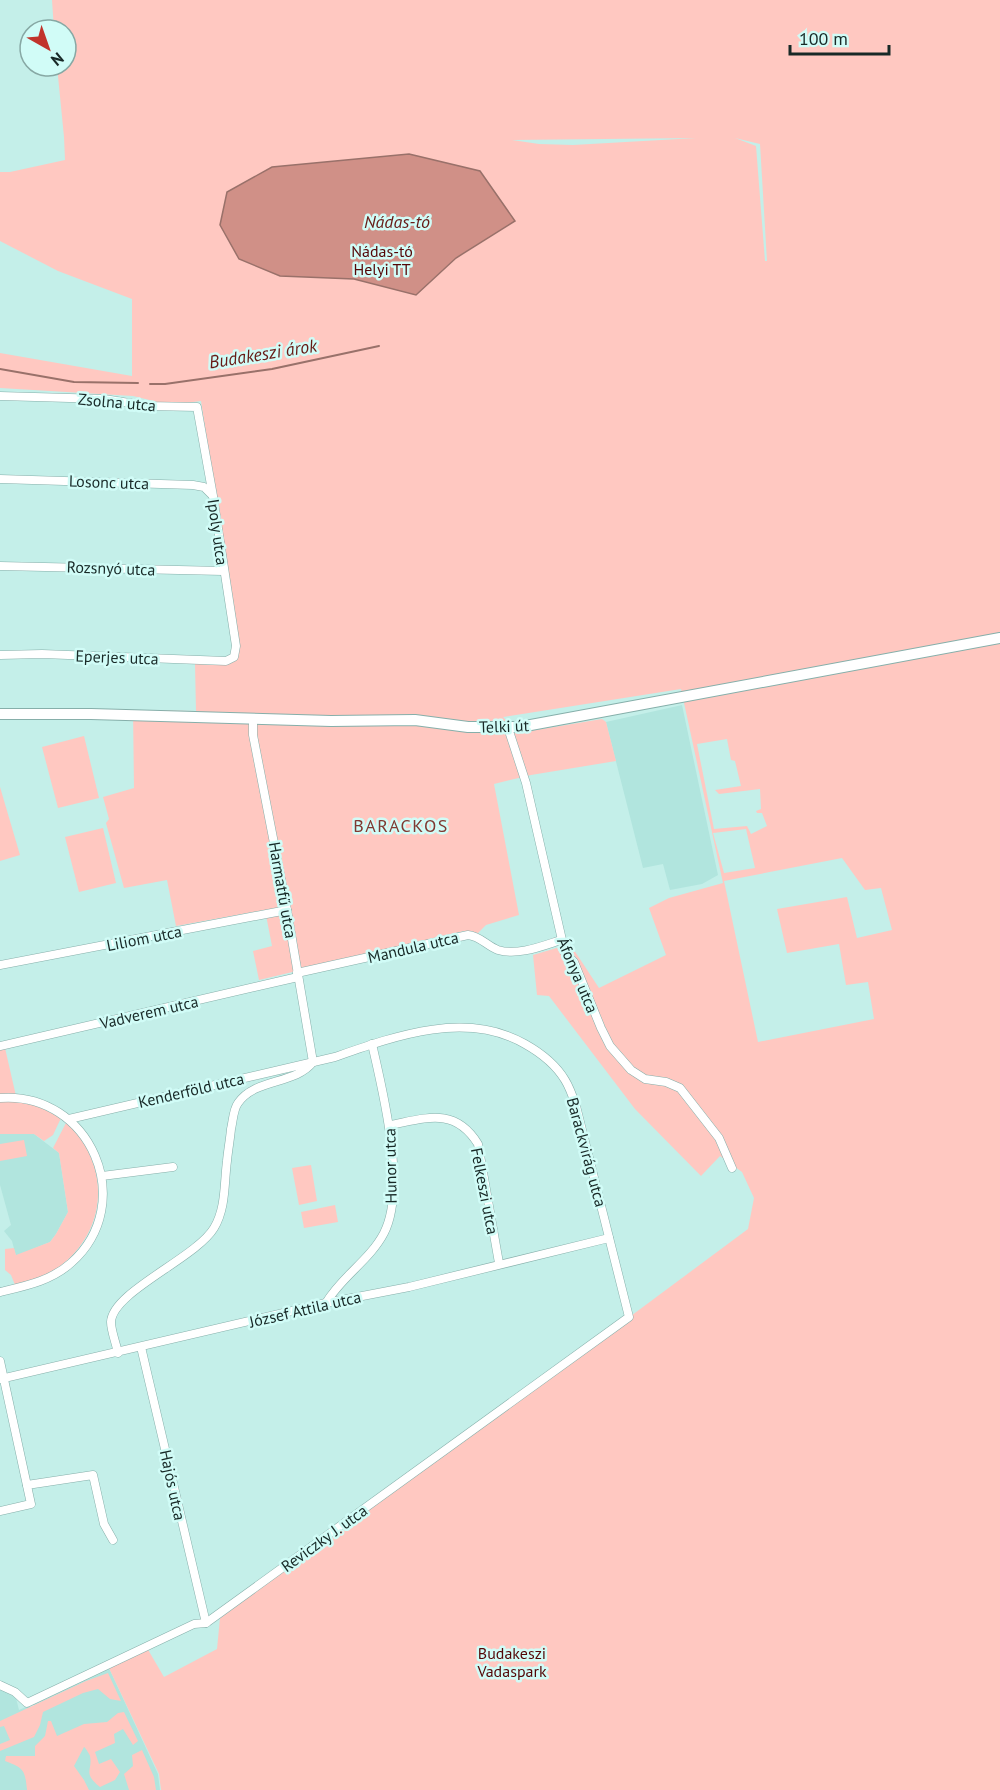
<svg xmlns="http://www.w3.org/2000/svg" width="1000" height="1790" font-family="'PT Sans',sans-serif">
<rect width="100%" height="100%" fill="#c4efe9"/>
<g fill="#b1e5de">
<polygon points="682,705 718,875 702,884 670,890 663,864 643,868 606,722"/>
<polygon points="0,1134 34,1134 59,1153 68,1212 56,1234 50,1242 16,1256 12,1241 4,1231 11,1225 0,1185"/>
<polygon points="108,1666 158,1774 160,1790 0,1790 0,1689 16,1698 19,1710 28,1706 33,1708 36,1706 32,1704"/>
</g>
<g fill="#ffc8c1" fill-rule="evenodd">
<path d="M 52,0 L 1000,0 L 1000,1790 L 161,1790 L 159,1774 L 108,1666 L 147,1648 L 164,1677 L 217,1649 L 220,1618 L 488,1422 L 748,1229 L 754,1198 L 742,1172 L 720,1156 L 701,1176 L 635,1109 L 549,996 L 537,995 L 533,955 L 570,944 L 599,988 L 666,955 L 649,908 L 669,898 L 723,883 L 681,689 L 503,717 L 518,733 L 602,719 L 606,722 L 616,761 L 531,775 L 494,784 L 519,915 L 486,925 L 478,933 L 464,931 L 259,980 L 253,951 L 272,946 L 265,910 L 176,926 L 167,880 L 124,888 L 106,823 L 109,819 L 103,797 L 134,788 L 133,710 L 196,711 L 195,664 C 211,664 233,669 239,652 L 201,401 L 170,405 L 133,396 L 0,388 L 0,353 L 132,376 L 132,299 L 58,271 L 0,241 L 0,172 L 10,172 L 65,160 L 64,137 L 57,66 L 66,66 L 66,30 L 54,30 ZM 696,138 L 573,145 L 539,144 L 512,140 ZM 735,138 L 760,144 L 767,261 L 765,261 L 756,146 ZM 727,739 L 731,760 L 735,761 L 741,786 L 715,790 L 719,794 L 760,789 L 761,809 L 756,811 L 757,813 L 762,813 L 767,826 L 751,834 L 747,826 L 714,829 L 697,744 ZM 746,829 L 755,868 L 724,873 L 713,833 ZM 842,858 L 865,890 L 881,888 L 892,930 L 857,938 L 847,897 L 777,909 L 787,953 L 839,944 L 846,985 L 868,982 L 874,1019 L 758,1042 L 724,881 Z"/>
<polygon points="84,736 99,798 58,808 42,747"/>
<polygon points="0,787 20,855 0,861"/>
<polygon points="103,828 116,883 79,892 65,837"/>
<polygon points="5,1048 16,1096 0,1096 0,1049"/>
<polygon points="10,1100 38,1106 61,1118 53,1135 44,1141 34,1134 0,1134 0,1101"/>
<path d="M 67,1121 C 73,1126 77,1132 81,1139 C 109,1180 102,1231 64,1263 C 50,1275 33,1280 15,1285 L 11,1275 L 5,1270 L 5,1249 L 14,1248 L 16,1255 L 50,1242 L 56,1234 L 68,1212 L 59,1153 L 53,1148 Z"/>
<polygon points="24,1140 27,1156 0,1161 0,1144"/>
<polygon points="311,1165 317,1201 299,1205 292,1168"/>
<polygon points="335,1205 338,1222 304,1228 301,1212"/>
<polygon points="108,1673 121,1701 110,1699 98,1689 83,1693 43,1712 40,1725 34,1737 0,1751 0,1744 10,1740 4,1726 0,1727 0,1721 86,1681"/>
<path d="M 124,1712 L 138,1741 L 133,1745 L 123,1729 L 114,1734 L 115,1743 L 95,1752 L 99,1764 L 111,1759 L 120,1772 L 115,1780 L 100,1787 C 82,1773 93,1770 90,1756 C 90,1755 85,1747 84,1747 L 74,1766 L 84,1780 L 89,1790 L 27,1790 C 25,1770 24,1768 5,1761 L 6,1756 L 35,1756 L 35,1746 L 45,1736 L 48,1721 L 51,1721 L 57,1736 L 84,1724 L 107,1722 L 118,1713 Z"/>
<polygon points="142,1750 154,1777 156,1790 129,1790 124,1774 133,1766 132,1755"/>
</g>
<polygon fill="#d09087" stroke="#99716a" stroke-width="1.5" points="409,154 480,171 515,221 456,258 416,295 354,279 280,276 239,259 220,225 227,192 272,167"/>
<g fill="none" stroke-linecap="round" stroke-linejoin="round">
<g stroke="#99716a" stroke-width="2">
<polyline points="0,369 74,382 138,383"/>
<polyline points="150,384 165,384 272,369 379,346"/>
</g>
<g stroke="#86afaa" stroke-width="9">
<g id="minor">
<polyline points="0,396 104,399 148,406 197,407 213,496 236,646 234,657 226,661 42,654 0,655"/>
<polyline points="0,479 193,485 204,487 212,495"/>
<polyline points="0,566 223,571"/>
<polyline points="253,719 253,735 287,910 313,1062"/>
<polyline points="508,728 526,783 565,953 574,962 601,1028 610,1046 631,1070 645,1079 666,1082 680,1088 719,1138 732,1168"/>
<polyline points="0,965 287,910"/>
<path d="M 297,973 L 468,935 C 480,936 487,946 498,950 C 518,956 542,946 561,940"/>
<polyline points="0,1046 298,977"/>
<path d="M 0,1098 C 90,1091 139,1203 71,1263 C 51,1281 25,1286 0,1292"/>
<path d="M 390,1125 C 427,1118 455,1107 478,1144 L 499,1263"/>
<polyline points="102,1176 173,1167"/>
<path d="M 326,1303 C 341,1277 370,1260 384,1233 C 407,1188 383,1092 372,1044"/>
<polyline points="141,1347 206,1623"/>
<path d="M 118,1353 C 116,1343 111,1331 111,1322 C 112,1292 196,1258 214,1228 C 226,1208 224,1184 227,1161 C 228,1150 230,1140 231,1129 C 233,1121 233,1110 238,1103 C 255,1078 295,1085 313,1062"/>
<polyline points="0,1361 31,1504 0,1511"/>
<polyline points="0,1379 326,1303 409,1287 609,1238"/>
<polyline points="27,1485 93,1475 104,1524 113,1540"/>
<path d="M 0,1685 L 15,1692 L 27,1703 L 194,1624 L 206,1623 L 629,1317 L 576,1106 C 573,1097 570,1088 565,1080 C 556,1065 541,1053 525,1044 C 466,1010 395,1036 335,1057 L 69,1119"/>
</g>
</g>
<g stroke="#86afaa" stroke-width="12">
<polyline id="secondary" points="0,714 91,714 331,721 415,720 468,727 520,727 1000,638"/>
</g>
<use href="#minor" stroke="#fff" stroke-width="8"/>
<use href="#secondary" stroke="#fff" stroke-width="10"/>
</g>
<g text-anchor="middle" stroke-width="5" stroke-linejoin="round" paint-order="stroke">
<g font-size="16" fill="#540606" stroke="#d1fcf7">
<text x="382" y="257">Nádas-tó<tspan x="382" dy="18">Helyi TT</tspan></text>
<text x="512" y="1659">Budakeszi<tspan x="512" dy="18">Vadaspark</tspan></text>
</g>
<g font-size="16" fill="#182927" stroke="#d1fcf7">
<text transform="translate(117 402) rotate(5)" y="6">Zsolna utca</text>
<text transform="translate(109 482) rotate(2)" y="6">Losonc utca</text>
<text transform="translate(218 532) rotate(82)" y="6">Ipoly utca</text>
<text transform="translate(111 568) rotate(2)" y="6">Rozsnyó utca</text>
<text transform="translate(117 657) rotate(2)" y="6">Eperjes utca</text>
<text transform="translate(504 726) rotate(-2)" y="6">Telki út</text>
<text transform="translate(283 890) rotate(80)" y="6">Harmatfű utca</text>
<text transform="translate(144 938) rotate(-11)" y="6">Liliom utca</text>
<text transform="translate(413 947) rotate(-13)" y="6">Mandula utca</text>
<text transform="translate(578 975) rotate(67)" y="6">Áfonya utca</text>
<text transform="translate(149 1012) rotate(-13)" y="6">Vadverem utca</text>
<text transform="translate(191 1090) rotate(-13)" y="6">Kenderföld utca</text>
<text transform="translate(587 1152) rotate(75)" y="6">Barackvirág utca</text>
<text transform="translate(390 1166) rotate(-91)" y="6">Hunor utca</text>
<text transform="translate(485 1191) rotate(79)" y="6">Felkeszi utca</text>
<text transform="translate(305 1309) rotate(-13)" y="6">József Attila utca</text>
<text transform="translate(173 1485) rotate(78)" y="6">Hajós utca</text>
<text transform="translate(324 1538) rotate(-36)" y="6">Reviczky J. utca</text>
</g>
<g font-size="18" font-style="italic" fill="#671b16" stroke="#d1fcf7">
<text x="397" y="228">Nádas-tó</text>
<text transform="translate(263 354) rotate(-9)" y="6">Budakeszi árok</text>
</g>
<g font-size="18" letter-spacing="1.5" fill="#803931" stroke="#d1fcf7">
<text x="401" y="832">BARACKOS</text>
</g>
</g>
<g transform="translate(48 48) rotate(140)"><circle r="28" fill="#d1fcf7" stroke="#87a8a4" stroke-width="1.5"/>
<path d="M0-4.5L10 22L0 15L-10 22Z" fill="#c1342c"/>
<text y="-9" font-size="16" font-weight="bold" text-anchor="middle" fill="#182927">N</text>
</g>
<path d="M790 45v9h99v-9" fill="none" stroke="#182927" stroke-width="3"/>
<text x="799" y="45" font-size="18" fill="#182927" stroke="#d1fcf7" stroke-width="4.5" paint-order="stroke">100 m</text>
</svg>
